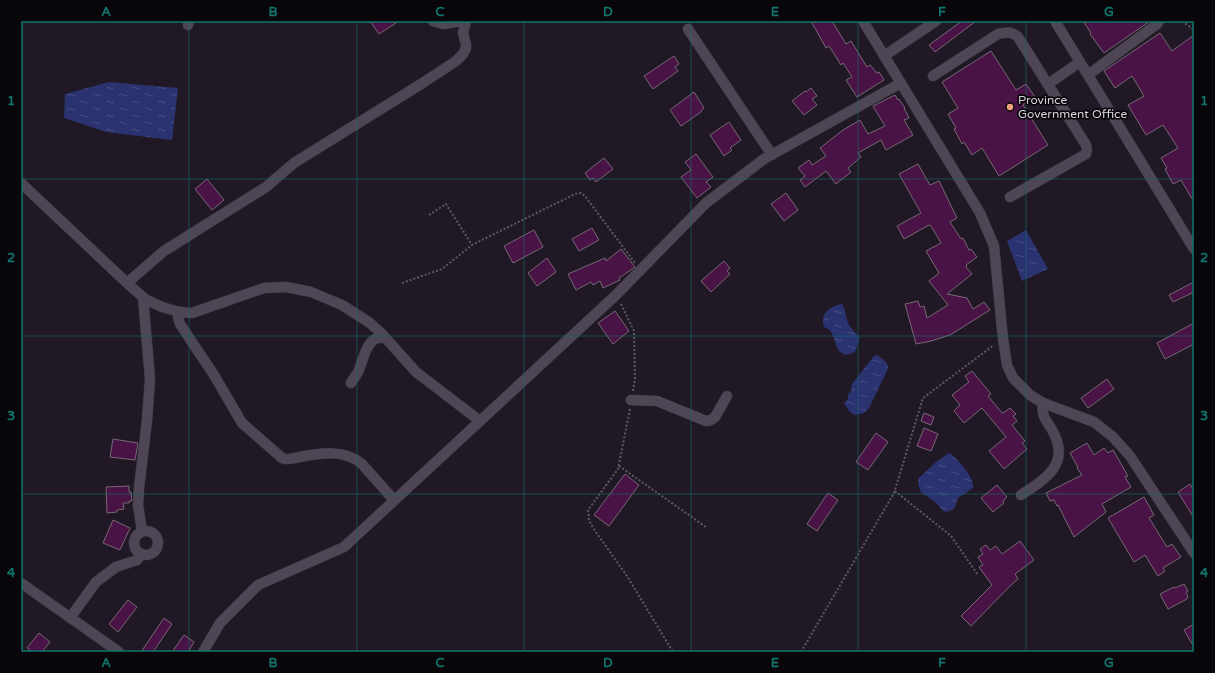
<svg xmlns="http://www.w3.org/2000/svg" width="1215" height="673" font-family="'Varela Round',sans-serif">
<defs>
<pattern id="water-ripples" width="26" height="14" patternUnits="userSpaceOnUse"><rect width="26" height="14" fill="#2a326f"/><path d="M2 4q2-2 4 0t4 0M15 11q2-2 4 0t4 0" fill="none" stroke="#484f83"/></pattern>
</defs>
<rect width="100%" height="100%" fill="#201925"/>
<g fill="url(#water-ripples)">
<polygon points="109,82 178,88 172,140 106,132 64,118 65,94"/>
<polygon points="1026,230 1048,269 1022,281 1007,241"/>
<path d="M 842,304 C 846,311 845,313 847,320 C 849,327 855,332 860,338 L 855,352 L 846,355 C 844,354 842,353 840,352 C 833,345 836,330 824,327 C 820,313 830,306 842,304 Z"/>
<polygon points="877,355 886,362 888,366 887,371 869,408 864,413 855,415 850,412 844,403 848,399 848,394 851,391 852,384 874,356"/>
<path d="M 949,453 C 956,456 970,474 972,481 C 973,483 973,485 973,488 L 958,498 L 954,509 C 941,516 943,508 934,501 C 923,493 919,495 918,479 L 936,462 Z"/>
</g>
<g fill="#491346" stroke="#766874">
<polygon points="370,21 399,21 379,34"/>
<polygon points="811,21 832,21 846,44 851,41 867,67 870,65 877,73 879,72 884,80 857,97 846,80 852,77 843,63 841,65 829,46 826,48"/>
<polygon points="962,21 976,21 935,52 929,45"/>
<polygon points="1083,21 1150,21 1104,53 1090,34 1091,33"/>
<polygon points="1160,33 1172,51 1194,35 1194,202 1181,180 1173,184 1165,169 1167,168 1161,158 1178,148 1163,125 1146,135 1128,105 1144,96 1132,76 1115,88 1104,71"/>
<polygon points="991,51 1016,90 1026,84 1035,97 1023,105 1048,145 999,176 982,148 972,155 964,142 962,144 954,129 956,128 948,114 958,108 942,82"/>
<polygon points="674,56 679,64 675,67 678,71 653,89 644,76"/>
<polygon points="811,88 817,96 812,99 817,105 804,115 792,101 805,91 806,92"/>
<polygon points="694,92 704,108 701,111 701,112 681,126 670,110"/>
<polygon points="895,95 898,100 899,99 905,108 904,108 909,118 904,120 913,135 886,150 881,140 858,153 861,157 848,168 851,172 836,184 826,171 805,187 800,180 805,176 798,168 809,160 812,165 826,156 820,148 843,130 860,120 868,134 885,126 873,106"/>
<polygon points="729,122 741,140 730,148 732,150 724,156 710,135"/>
<polygon points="696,154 713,177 706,182 711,187 697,198 681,177 691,170 685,162"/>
<polygon points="604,158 613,169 596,182 593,178 590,180 585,173"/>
<polygon points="918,164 930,185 939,181 957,218 950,222 961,239 963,238 969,250 971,249 977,257 966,265 967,266 966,267 972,274 947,294 967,298 973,309 984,302 990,310 950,335 931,341 916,344 905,304 918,301 920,307 924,306 927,318 948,305 929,281 939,273 926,251 941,243 931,226 929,225 904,239 897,226 921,213 899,174"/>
<polygon points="207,179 224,200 212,210 195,189"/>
<polygon points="786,193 798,210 784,221 771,204"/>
<polygon points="592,228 599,240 579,251 572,239"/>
<polygon points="534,230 543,247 513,263 504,246"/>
<polygon points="621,249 635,267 619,278 620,280 603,288 600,281 593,285 591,282 576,290 568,274 605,258 606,261"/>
<polygon points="547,258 556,272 537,286 528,273"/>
<polygon points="724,261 730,268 727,271 730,274 711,292 701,281"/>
<polygon points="1194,282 1194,292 1173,302 1169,295"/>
<polygon points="615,311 629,331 613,344 598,323"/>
<polygon points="1194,323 1194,344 1165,359 1157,343"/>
<polygon points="972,371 991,394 988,396 1002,413 1003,413 1010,408 1016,414 1013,416 1017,421 1012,425 1025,441 1022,443 1027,449 1004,469 989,451 1006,437 982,408 964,423 954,411 960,405 952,395 969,382 965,376"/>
<polygon points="1107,379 1114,389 1088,408 1081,398"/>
<polygon points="924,413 934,417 931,425 921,421"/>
<polygon points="924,428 938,434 931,451 917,446"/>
<polygon points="876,433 888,442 868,470 856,462"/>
<polygon points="113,439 138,443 135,460 110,457"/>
<polygon points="1087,443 1094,455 1104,448 1108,453 1113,450 1128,476 1125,477 1131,487 1102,504 1106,512 1074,537 1058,505 1057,506 1054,500 1050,501 1046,493 1082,475 1077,468 1078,467 1070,453"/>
<polygon points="625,474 639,485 609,526 594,515"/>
<polygon points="1190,484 1194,491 1194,518 1178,492"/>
<polygon points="997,485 1007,497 1003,501 1004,503 993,512 981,498"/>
<polygon points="129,486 129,492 131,492 132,501 129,501 129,503 123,503 124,509 117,510 117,512 107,513 106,487"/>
<polygon points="828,493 838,500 817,531 807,524"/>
<polygon points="1144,497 1154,515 1149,518 1167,547 1172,544 1181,557 1163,568 1165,571 1158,576 1145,555 1134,562 1108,518"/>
<polygon points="113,520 130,528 120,550 103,543"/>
<polygon points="1020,541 1034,560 1015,574 1018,579 1010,586 971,626 961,616 992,585 979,567 983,565 978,557 983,554 980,549 986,545 990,550 996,546 1002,554"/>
<polygon points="1184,584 1188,591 1186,592 1188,597 1187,598 1187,599 1168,609 1160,594 1174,587 1175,588"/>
<polygon points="128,600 137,607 118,632 109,624"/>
<polygon points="164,618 172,624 153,652 141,652"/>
<polygon points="1194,624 1194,647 1184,630"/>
<polygon points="39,633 50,642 42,652 32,652 27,648"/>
<polygon points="184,635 194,642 188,652 172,652"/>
</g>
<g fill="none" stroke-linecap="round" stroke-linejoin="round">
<g stroke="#3b363f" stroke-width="11">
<g id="minor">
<polyline points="433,21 443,24 462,21"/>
<polyline points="863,21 980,213 994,246 1003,339 1007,365 1013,378 1030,395 1043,403 1094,422 1113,437 1130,456 1194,553"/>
<polyline points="1055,21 1194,249"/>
<polyline points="188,25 189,21"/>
<polyline points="688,29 772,155"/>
<polyline points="884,56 936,21"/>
<polyline points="1088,75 1157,24 1159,21"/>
<path d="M 933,76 L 998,34 C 1007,32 1011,31 1018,37 L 1086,145 L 1087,150 L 1086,154 L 1010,197"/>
<polyline points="1048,84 1080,62"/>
<polyline points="21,183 127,283 145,299 162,307 179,312 192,313 264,288 286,287 311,292 342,305 370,323 382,334 416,372 480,421"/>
<polyline points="127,283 164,251 266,187 294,163 421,84 456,61 463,54 466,48 466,44 463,33 466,21"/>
<path d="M 181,312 L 178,317 L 180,324 L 214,375 L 242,423 L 282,458 C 288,461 293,458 300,457 C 320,453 345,449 362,464 L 394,500"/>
<path d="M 351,383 C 353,379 356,376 358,372 C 364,360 366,334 385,338"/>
<polyline points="631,400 657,401 706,421 711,420 715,417 727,396"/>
<path d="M 1021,495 C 1047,478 1072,463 1051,428 C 1045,419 1041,414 1043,403"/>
<polyline points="142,531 138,505 139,488 147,420 150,379 143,297"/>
<circle cx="146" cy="543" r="12"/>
<polyline points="21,583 119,652"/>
<polyline points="70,618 96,582 116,567 137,560 142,554"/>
<polyline points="203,652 220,623 258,585 344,547 616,295 706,203 764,159 901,83"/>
</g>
</g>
<g stroke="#5e5863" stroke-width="2" stroke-dasharray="2 2" stroke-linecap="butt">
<polyline points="1182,21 1194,30"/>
<polyline points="429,215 446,204 472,245"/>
<polyline points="402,283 442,269 472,245 575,194 581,193 585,196 635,263"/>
<polyline points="621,304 634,331 635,379 633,391"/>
<polyline points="630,409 618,469 588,510 589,520 593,528 627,576 673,652"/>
<polyline points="619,466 706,527"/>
<polyline points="895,491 951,536 978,575"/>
<polyline points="801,652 894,493 923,398 994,345"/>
</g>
<use href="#minor" stroke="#4e4654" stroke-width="10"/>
</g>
<path fill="none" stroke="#0f766e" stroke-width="1" stroke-opacity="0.55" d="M 189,21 L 189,652M 357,21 L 357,652M 524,21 L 524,652M 691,21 L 691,652M 858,21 L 858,652M 1026,21 L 1026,652M 21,179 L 1194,179M 21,336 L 1194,336M 21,494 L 1194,494"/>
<circle fill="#f1a17c" stroke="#08060a" stroke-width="1.5" cx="1010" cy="107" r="4"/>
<g text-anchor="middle" stroke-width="3.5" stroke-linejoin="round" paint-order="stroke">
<g font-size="12" fill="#d8d3dc" stroke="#08060a" text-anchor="start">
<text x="1018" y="104">Province<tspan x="1018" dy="14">Government Office</tspan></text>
</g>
</g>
<rect width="1215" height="673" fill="none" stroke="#08060a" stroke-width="44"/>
<rect x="22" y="22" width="1171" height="629" fill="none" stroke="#0f766e" stroke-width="1.5"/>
<g font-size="13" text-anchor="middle" font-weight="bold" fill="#0f766e">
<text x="106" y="16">A</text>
<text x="273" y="16">B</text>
<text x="440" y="16">C</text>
<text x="608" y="16">D</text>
<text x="775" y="16">E</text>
<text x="942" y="16">F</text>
<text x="1109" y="16">G</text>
<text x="11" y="105">1</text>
<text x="1204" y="105">1</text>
<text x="11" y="262">2</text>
<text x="1204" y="262">2</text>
<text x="11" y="420">3</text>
<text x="1204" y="420">3</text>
<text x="11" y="577">4</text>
<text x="1204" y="577">4</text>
<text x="106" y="667">A</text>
<text x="273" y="667">B</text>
<text x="440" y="667">C</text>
<text x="608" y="667">D</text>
<text x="775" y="667">E</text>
<text x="942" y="667">F</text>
<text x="1109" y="667">G</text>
</g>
</svg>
